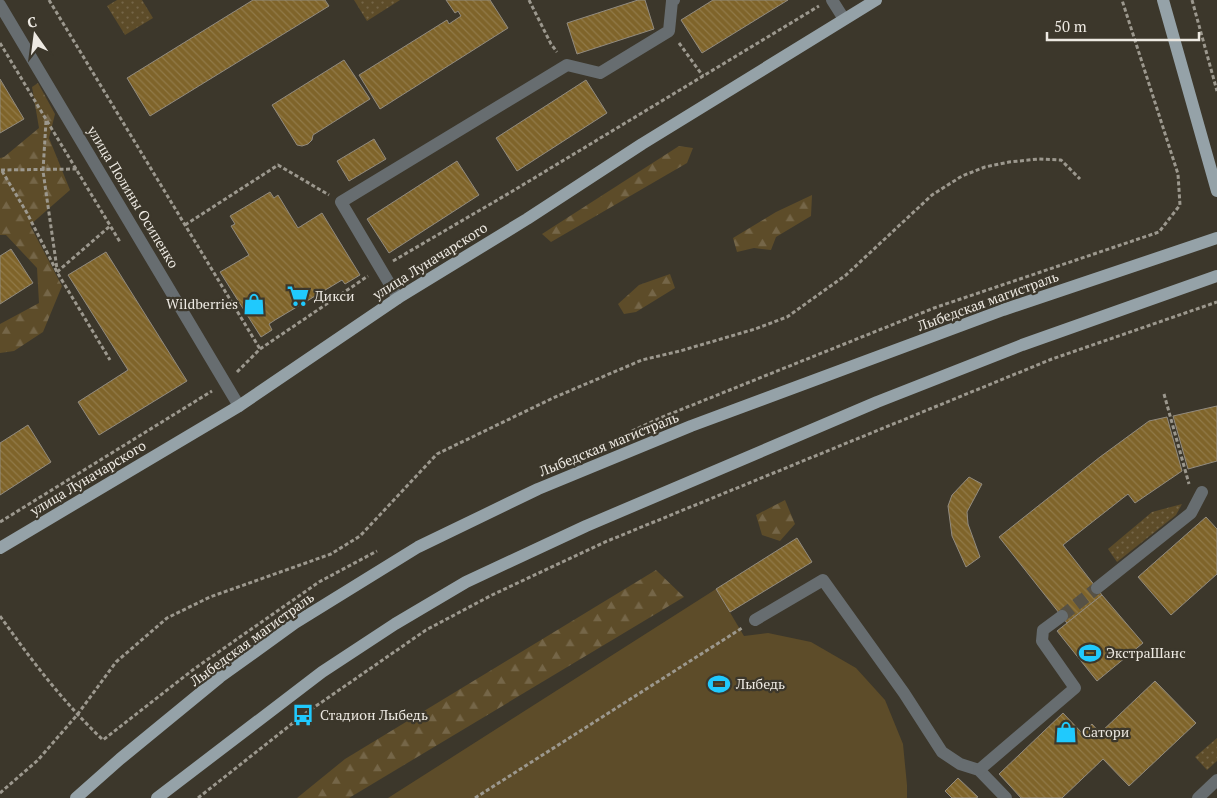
<svg xmlns="http://www.w3.org/2000/svg" width="1217" height="798" font-family="'PT Serif',serif">
<defs>
<pattern id="forest-firs" width="22" height="20" patternUnits="userSpaceOnUse" patternTransform="scale(1.25)"><rect width="22" height="20" fill="#5d4c29"/><path d="M5 1l3.5 6h-7zM16 11l3.5 6h-7z" fill="#756648"/></pattern>
<pattern id="park-dots" width="8" height="8" patternUnits="userSpaceOnUse" patternTransform="scale(1.25)"><rect width="8" height="8" fill="#5d4c29"/><path d="M2 2h.1M6 6h.1" fill="none" stroke="#756648" stroke-width="1.8" stroke-linecap="round"/></pattern>
<pattern id="building-back-hatch" width="6" height="6" patternUnits="userSpaceOnUse" patternTransform="scale(1.25)"><rect width="6" height="6" fill="#7f642a"/><path d="M-1 5l2 2M0 0l6 6M5-1l2 2" fill="none" stroke="#917a49"/></pattern>
</defs>
<rect width="100%" height="100%" fill="#3c372b"/>
<polygon fill="#5d4c29" points="716,589 744,636 768,633 811,642 856,668 885,700 903,744 907,785 907,798 388,798"/>
<g fill="url(#forest-firs)">
<polygon points="38,83 55,114 49,138 70,190 30,225 62,286 43,332 14,351 0,353 0,324 39,303 37,268 6,235 0,235 0,158 4,157 39,128 32,87"/>
<polygon points="679,146 693,148 687,163 551,242 542,234"/>
<polygon points="812,195 811,216 776,237 771,250 754,248 737,252 733,238 776,212"/>
<polygon points="670,274 675,288 636,312 624,314 618,304 639,285"/>
<polygon points="785,500 795,524 780,541 762,535 756,515"/>
<polygon points="656,570 684,597 349,798 297,798 345,759"/>
</g>
<g fill="url(#park-dots)">
<polygon points="117,0 142,0 153,18 125,35 107,6"/>
<polygon points="354,0 400,0 367,21"/>
<polygon points="1182,504 1176,515 1117,562 1108,549 1152,512"/>
<polygon points="1217,738 1217,761 1207,770 1195,757"/>
</g>
<g fill="url(#building-back-hatch)" stroke="#928b7f">
<polygon points="253,0 325,0 329,6 150,116 127,78"/>
<polygon points="446,0 490,0 508,28 380,109 359,75 447,20 449,24 461,16 458,11 455,13"/>
<polygon points="638,0 645,0 654,29 577,54 567,23"/>
<polygon points="713,0 788,0 702,53 681,20"/>
<polygon points="344,60 370,99 313,135 312,140 308,144 302,146 297,145 272,105"/>
<polygon points="0,79 24,119 0,133"/>
<polygon points="586,80 607,113 517,171 496,138"/>
<polygon points="374,139 386,159 349,181 337,161"/>
<polygon points="457,161 479,195 389,253 367,219"/>
<polygon points="270,192 274,198 278,195 298,228 322,213 360,275 345,284 342,280 275,320 269,324 272,330 261,337 220,272 249,255 231,226 235,224 230,216"/>
<polygon points="11,249 33,283 0,304 0,256"/>
<polygon points="106,252 187,381 99,435 78,402 128,370 68,275"/>
<polygon points="1217,406 1217,461 1188,469 1173,416"/>
<polygon points="1167,417 1182,471 1135,503 1128,494 1063,545 1102,595 1067,623 999,537 1100,457 1149,421"/>
<polygon points="28,425 51,462 0,495 0,443"/>
<polygon points="969,477 982,484 967,512 968,524 980,557 966,567 952,536 948,506 952,495"/>
<polygon points="1206,517 1217,529 1217,574 1171,615 1138,577"/>
<polygon points="797,538 812,562 730,612 716,589"/>
<polygon points="1102,595 1143,643 1097,681 1057,631"/>
<polygon points="1155,681 1196,723 1129,786 1103,759 1062,798 1021,798 999,774 1063,713 1082,733 1092,724 1100,733"/>
<polygon points="958,778 978,797 976,798 952,798 945,791"/>
</g>
<g fill="none" stroke-linecap="round" stroke-linejoin="round">
<polyline stroke="#575246" stroke-width="12" stroke-dasharray="12 6" stroke-linecap="butt" points="1062,616 1097,588"/>
<g stroke="#9c988e" stroke-width="3" stroke-dasharray="4 2.5" stroke-linecap="butt">
<polyline points="49,0 260,349"/>
<polyline points="529,0 551,44 557,52"/>
<polyline points="1192,0 1217,91"/>
<polyline points="0,43 120,242"/>
<polyline points="679,43 703,76"/>
<polyline points="46,121 43,171 57,269"/>
<polyline points="1,170 77,169"/>
<polyline points="2,171 27,213 57,272 110,360"/>
<polyline points="185,225 278,165 329,195"/>
<polyline points="393,261 511,192 819,6"/>
<polyline points="57,272 110,226"/>
<polyline points="237,372 260,349 368,276"/>
<polyline points="1164,394 1189,484"/>
<polyline points="632,431 660,418 934,308 1159,232 1180,205 1178,174 1122,0"/>
<polyline points="0,522 212,391"/>
<path d="M 0,616 C 32,661 63,702 103,740 L 194,669 L 319,582 L 377,551"/>
<polyline points="0,793 38,760 77,715 116,662 167,618 210,597 331,554 360,536 437,454 553,398 642,360 680,351 755,329 787,317 846,275 932,195 962,176 985,167 1009,162 1039,159 1061,160 1080,179"/>
<polyline points="198,798 303,715 426,630 492,595 605,542 1052,359 1217,302"/>
<polyline points="475,798 742,628"/>
</g>
<g stroke="#676d70" stroke-width="12">
<polyline points="832,0 844,19"/>
<polyline points="0,5 239,406"/>
<polyline points="398,298 341,202 567,65 600,73 669,31 672,1 674,0"/>
<polyline points="1097,588 1191,513 1202,492"/>
<polyline points="755,620 823,580 904,693 942,752 960,764 979,770 1006,798"/>
<polyline points="979,770 1075,688 1042,641 1043,630 1062,616"/>
<polyline points="1198,798 1217,780"/>
</g>
<g stroke="#95a2a8" stroke-width="12">
<polyline points="1163,0 1217,191"/>
<polyline points="0,548 239,406 398,298 527,219 642,144 876,0"/>
<polyline points="76,798 120,759 220,677 295,623 418,547 538,489 691,426 1003,310 1217,238"/>
<polyline points="157,798 322,672 395,624 466,582 586,526 877,402 1022,345 1217,276"/>
</g>
</g>
<defs>
<g id="supermarket-bare" transform="scale(1.725)"><path d="M-6-5.5h2.5l.6 2H6L4.5 2H-2.5L-4.4-4H-6ZM-1.5 3.2a1.3 1.3 0 1 0 .1 0ZM3 3.2a1.3 1.3 0 1 0 .1 0Z" fill="#20c9fd" stroke="#3c372b" stroke-width="2.5" paint-order="stroke"/></g>
<g id="shop-bare" transform="scale(1.725)"><path d="M-5-2.5h2.3a2.7 3.5 0 0 1 5.4 0H5L5.5 6h-11ZM-1.5-2.5h3a1.5 2.3 0 0 0-3 0Z" fill="#20c9fd" stroke="#3c372b" stroke-width="2.5" paint-order="stroke"/></g>
<g id="stadium-bare" transform="scale(1.725)"><path d="M0-5a6.5 5 0 1 0 0 10a6.5 5 0 1 0 0-10ZM-3.5-1.8h7v3.6h-7Z" fill="#20c9fd" stroke="#3c372b" stroke-width="2.5" paint-order="stroke"/></g>
<g id="bus-bare" transform="scale(1.725)"><path d="M-5-6H5V4H4V6H2V4H-2V6H-4V4H-5ZM-3.5-4V0h7V-4ZM-3.5 1.2v1.5H-2V1.2ZM2 1.2v1.5H3.5V1.2Z" fill="#20c9fd" stroke="#3c372b" stroke-width="2.5" paint-order="stroke"/></g>
</defs>
<g fill-rule="evenodd">
<use href="#supermarket-bare" x="298" y="296"/>
<use href="#shop-bare" x="254" y="304"/>
<use href="#stadium-bare" x="1090" y="653"/>
<use href="#stadium-bare" x="719" y="684"/>
<use href="#bus-bare" x="303" y="715"/>
<use href="#shop-bare" x="1066" y="732"/>
</g>
<g text-anchor="middle" stroke-width="4.5" stroke-linejoin="round" paint-order="stroke">
<g font-size="14" fill="#ede9e2" stroke="#3c372b">
<text transform="translate(133 197) rotate(59)" y="5">улица Полины Осипенко</text>
<text transform="translate(430 261) rotate(-32)" y="5">улица Луначарского</text>
<text transform="translate(988 301) rotate(-20)" y="5">Лыбедская магистраль</text>
<text transform="translate(609 444) rotate(-22)" y="5">Лыбедская магистраль</text>
<text transform="translate(88 478) rotate(-31)" y="5">улица Луначарского</text>
<text transform="translate(252 639) rotate(-36)" y="5">Лыбедская магистраль</text>
</g>
<g font-size="14" fill="#ede9e2" stroke="#3c372b" text-anchor="start">
<text x="314" y="301">Дикси</text>
<text x="238" y="309" text-anchor="end">Wildberries</text>
<text x="1106" y="658">ЭкстраШанс</text>
<text x="736" y="689">Лыбедь</text>
<text x="320" y="720">Стадион Лыбедь</text>
<text x="1082" y="737">Сатори</text>
</g>
</g>
<g transform="translate(35 35) rotate(346)" stroke="#3c372b" stroke-width="4" paint-order="stroke">
<path d="M0-4L9 19L0 12L-9 19Z" fill="#ede9e2"/>
<text y="-8" font-size="14" font-weight="bold" text-anchor="middle" fill="#ede9e2">С</text>
</g>
<path d="M1047 32v8h152v-8" fill="none" stroke="#ede9e2" stroke-width="2.5"/>
<text x="1054" y="32" font-size="15" fill="#ede9e2" stroke="#3c372b" stroke-width="4" paint-order="stroke">50 m</text>
</svg>
